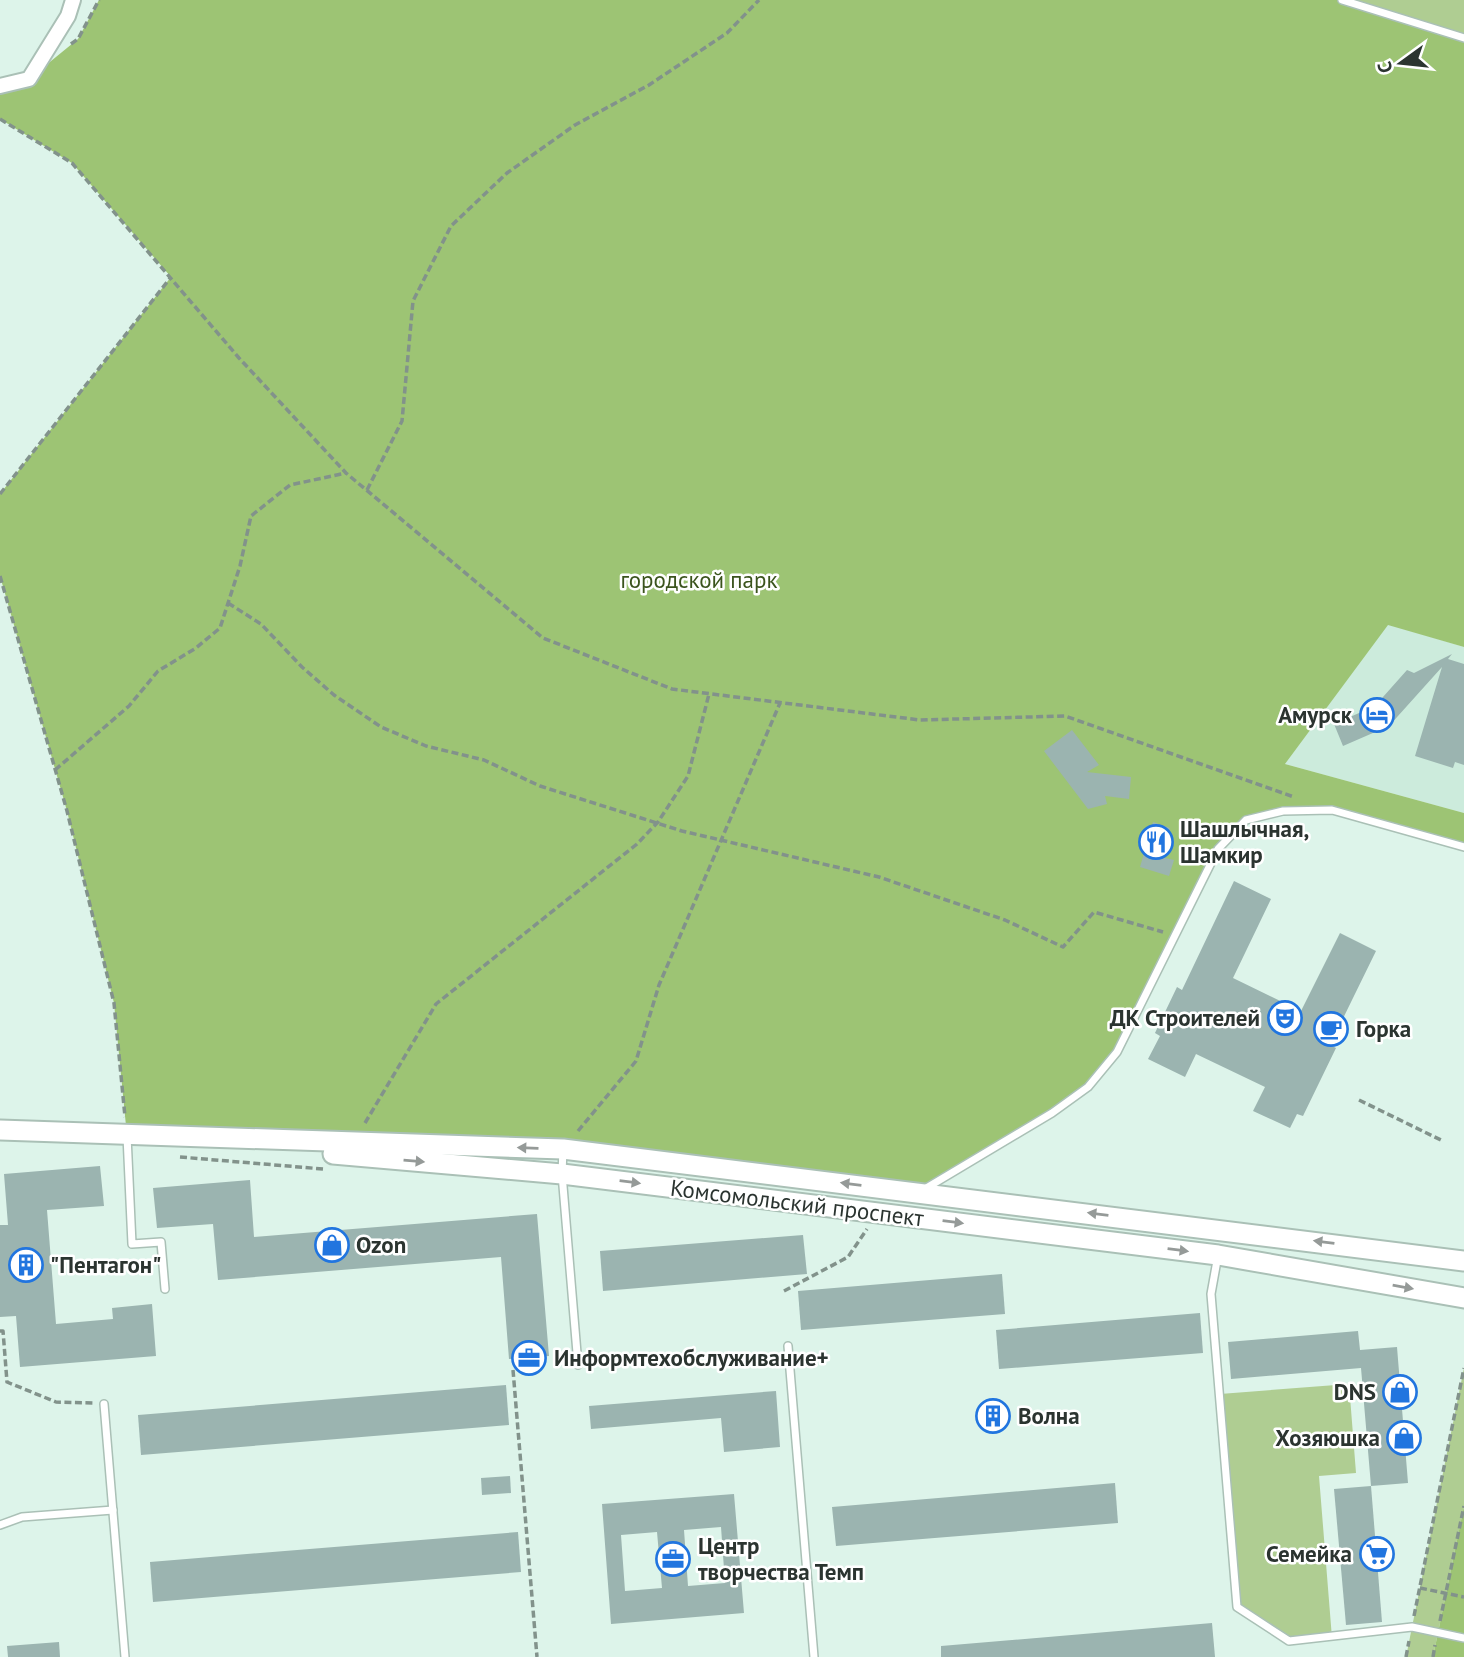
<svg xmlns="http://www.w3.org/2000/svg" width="1464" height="1657" font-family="'PT Sans',sans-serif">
<rect width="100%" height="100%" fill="#ddf4ea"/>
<polygon fill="#ccebdc" points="1388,624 1464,647 1464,813 1285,764"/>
<g fill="#afcd92">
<polygon points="1342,0 1464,0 1464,38"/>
<polygon points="1464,1368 1464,1506 1433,1657 1406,1657"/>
<polygon points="1349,1384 1356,1473 1319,1476 1332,1638 1289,1641 1237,1607 1220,1394"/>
</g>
<g fill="#9dc474">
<polygon points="99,0 1342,0 1464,38 1464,647 1388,625 1285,764 1464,813 1464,847 1332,810 1283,811 1246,820 1218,849 1117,1052 1088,1087 919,1192 563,1149 127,1136 114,1003 67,811 0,576 0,494 171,277 72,163 0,119 0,86 29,79 78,39"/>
<polygon points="1464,1506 1464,1657 1433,1657"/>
</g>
<g fill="#9bb4b0" fill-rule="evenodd">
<polygon points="1452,654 1448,659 1464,664 1464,765 1455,762 1453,768 1415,756 1442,667 1389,726 1343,746 1334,724 1375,706 1407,670 1414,673"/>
<polygon points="1072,730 1099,765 1087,772 1131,777 1129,799 1105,796 1107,804 1088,809 1044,751"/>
<polygon points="1153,822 1170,828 1161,857 1174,860 1169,876 1140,867"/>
<polygon points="1234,881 1271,899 1233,978 1301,1011 1340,933 1376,951 1330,1045 1336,1048 1303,1116 1297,1114 1290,1128 1253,1111 1265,1087 1196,1054 1185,1077 1148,1059 1160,1036 1155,1033 1177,987 1182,990"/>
<polygon points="100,1166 104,1206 47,1210 56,1324 113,1319 112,1308 152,1304 156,1356 20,1367 16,1316 0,1317 0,1225 8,1225 4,1174"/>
<polygon points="250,1180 254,1237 537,1214 549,1356 509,1359 501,1257 218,1280 213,1224 157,1228 153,1188"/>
<polygon points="803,1235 807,1274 603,1291 600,1251"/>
<polygon points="1002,1274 1005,1314 801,1330 798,1291"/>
<polygon points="1200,1313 1203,1353 999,1369 996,1330"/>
<polygon points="1358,1331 1360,1350 1397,1347 1408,1483 1371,1486 1361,1368 1231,1379 1228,1342"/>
<polygon points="506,1385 509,1425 141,1455 138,1415"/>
<polygon points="776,1391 780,1447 724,1452 721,1418 591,1429 589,1406"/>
<polygon points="1003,1407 1004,1424 984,1425 982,1409"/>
<polygon points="510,1476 511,1493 482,1495 481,1478"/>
<polygon points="1115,1483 1118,1523 836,1546 832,1507"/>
<polygon points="1371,1486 1382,1622 1346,1625 1334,1489"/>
<path d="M 734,1494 L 744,1613 L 611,1624 L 602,1504 ZM 721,1527 L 725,1583 L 688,1586 L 684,1530 ZM 657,1532 L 662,1588 L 625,1591 L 621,1535 Z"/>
<polygon points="518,1532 521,1572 153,1602 150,1562"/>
<polygon points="1212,1623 1215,1657 941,1657 941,1646"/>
<polygon points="59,1642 60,1657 8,1657 7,1646"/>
</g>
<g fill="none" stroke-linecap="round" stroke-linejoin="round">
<g stroke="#aac0b6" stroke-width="10">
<g id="service">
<polyline points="1342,0 1464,38"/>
<polyline points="127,1136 132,1244 161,1242 165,1289"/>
<polyline points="563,1149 562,1174 578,1365"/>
<polyline points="923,1190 1052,1113 1088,1087 1117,1052 1218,849 1246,820 1283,811 1332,810 1464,847"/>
<polyline points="1218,1255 1211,1294 1237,1607 1289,1641 1412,1627 1464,1638"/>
<polyline points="788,1346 814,1657"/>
<polyline points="104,1404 125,1657"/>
<polyline points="0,1525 22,1517 113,1510"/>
</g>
</g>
<g stroke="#aac0b6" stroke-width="18">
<polyline id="minor" points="0,86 29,79 68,16 73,0"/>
</g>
<g stroke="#aac0b6" stroke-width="23">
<g id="tertiary">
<polyline points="0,1130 563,1149 1464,1261"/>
<polyline points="333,1154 562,1174 1218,1255 1464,1298"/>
</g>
</g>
<g stroke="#82928b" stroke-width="3.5" stroke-dasharray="7 3.5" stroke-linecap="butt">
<polyline points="71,44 78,39 99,0"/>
<polyline points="0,119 72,163 239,358 346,473 543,638 672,689 920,720 1065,716 1294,797"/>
<polyline points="367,490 402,421 413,301 451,226 507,173 575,125 649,85 727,33 759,0"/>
<polyline points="0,494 171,277"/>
<polyline points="0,576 67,811 114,1003 125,1117"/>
<polyline points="228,603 261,624 302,667 334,695 381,727 426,746 484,760 540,786 682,831 879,877 1005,920 1063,947 1094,912 1163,932"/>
<polyline points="55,770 129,706 158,671 196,648 220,628 240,566 251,516 290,485 346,473"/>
<polyline points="1359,1100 1443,1141"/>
<polyline points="365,1123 436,1004 637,844 658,822 688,776 709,694"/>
<polyline points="578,1131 636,1061 659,985 780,703"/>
<polyline points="180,1157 323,1169"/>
<polyline points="784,1291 848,1257 867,1229"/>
<polyline points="0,1331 3,1331 7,1382 56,1402 94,1403"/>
<polyline points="513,1370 537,1657"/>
<polyline points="1420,1588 1464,1597"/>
<polyline points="1414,1616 1464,1368"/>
<polyline points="1440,1621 1464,1506"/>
<polyline points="1406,1657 1409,1641"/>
<polyline points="1433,1657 1435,1645"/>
</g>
<use href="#service" stroke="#fff" stroke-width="7"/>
<use href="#minor" stroke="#fff" stroke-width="14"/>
<use href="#tertiary" stroke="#fff" stroke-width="19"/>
</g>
<defs><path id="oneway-solid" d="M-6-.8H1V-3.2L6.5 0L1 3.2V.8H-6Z" transform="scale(1.75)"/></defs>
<g fill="#959a98">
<use href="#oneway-solid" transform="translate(528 1148) rotate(-178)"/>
<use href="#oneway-solid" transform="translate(414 1161) rotate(5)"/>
<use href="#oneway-solid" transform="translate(630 1182) rotate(7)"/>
<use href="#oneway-solid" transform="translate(851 1184) rotate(-173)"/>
<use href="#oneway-solid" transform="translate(1098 1214) rotate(-173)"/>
<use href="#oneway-solid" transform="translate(953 1222) rotate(7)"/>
<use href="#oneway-solid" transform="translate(1324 1242) rotate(-173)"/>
<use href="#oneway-solid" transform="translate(1178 1250) rotate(7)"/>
<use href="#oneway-solid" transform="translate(1403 1287) rotate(10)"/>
</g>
<defs>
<g id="hotel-ring" transform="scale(1.75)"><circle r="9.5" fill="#fff" stroke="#2175df" stroke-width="1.5"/><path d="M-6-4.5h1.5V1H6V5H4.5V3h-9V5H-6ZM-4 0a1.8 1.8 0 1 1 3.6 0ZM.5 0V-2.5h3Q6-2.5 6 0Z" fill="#2175df"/></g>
<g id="restaurant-ring" transform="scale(1.75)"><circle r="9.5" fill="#fff" stroke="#2175df" stroke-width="1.5"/><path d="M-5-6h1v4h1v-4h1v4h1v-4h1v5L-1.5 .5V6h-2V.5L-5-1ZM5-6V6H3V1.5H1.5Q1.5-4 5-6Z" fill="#2175df"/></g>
<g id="theatre-ring" transform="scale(1.75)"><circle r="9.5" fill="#fff" stroke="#2175df" stroke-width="1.5"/><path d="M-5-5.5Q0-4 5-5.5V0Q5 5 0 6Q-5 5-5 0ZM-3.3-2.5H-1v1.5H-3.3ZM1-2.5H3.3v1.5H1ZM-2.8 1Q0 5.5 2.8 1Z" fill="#2175df"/></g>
<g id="cafe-ring" transform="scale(1.75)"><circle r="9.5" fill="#fff" stroke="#2175df" stroke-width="1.5"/><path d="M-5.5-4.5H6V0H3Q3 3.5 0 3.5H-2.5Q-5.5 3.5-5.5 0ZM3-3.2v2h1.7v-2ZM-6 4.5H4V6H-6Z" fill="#2175df"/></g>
<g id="shop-ring" transform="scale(1.75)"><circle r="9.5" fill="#fff" stroke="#2175df" stroke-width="1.5"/><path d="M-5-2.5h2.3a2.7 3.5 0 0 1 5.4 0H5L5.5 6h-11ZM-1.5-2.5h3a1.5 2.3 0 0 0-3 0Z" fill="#2175df"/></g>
<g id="building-ring" transform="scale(1.75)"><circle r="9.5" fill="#fff" stroke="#2175df" stroke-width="1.5"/><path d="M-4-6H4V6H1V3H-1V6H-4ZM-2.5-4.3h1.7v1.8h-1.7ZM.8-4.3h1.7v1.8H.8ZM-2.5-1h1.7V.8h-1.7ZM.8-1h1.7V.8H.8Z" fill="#2175df"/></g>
<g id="office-ring" transform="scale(1.75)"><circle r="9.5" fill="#fff" stroke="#2175df" stroke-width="1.5"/><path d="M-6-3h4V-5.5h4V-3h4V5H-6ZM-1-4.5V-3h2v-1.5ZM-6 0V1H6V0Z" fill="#2175df"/></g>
<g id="supermarket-ring" transform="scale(1.75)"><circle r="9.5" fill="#fff" stroke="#2175df" stroke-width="1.5"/><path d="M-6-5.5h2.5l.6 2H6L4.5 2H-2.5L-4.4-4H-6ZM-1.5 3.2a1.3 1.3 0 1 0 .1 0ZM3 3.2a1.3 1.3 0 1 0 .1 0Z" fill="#2175df"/></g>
</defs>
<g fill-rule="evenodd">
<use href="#hotel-ring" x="1377" y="715"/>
<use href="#restaurant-ring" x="1156" y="842"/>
<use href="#theatre-ring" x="1285" y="1018"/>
<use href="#cafe-ring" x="1331" y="1029"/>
<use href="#shop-ring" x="332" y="1245"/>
<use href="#building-ring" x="26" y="1265"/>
<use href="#office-ring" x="529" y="1358"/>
<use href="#shop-ring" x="1400" y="1392"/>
<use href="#building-ring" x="993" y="1416"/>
<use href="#shop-ring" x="1404" y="1438"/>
<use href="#supermarket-ring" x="1377" y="1554"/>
<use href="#office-ring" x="673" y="1559"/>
</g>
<g text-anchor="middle" stroke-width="5" stroke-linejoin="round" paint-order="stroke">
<g font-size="23" fill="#3b541d" stroke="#fff">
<text x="699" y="588">городской парк</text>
</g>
<g font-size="23" font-weight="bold" fill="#2b3430" stroke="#fff" text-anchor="start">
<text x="1352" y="723" text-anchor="end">Амурск</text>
<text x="1180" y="837">Шашлычная,<tspan x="1180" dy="26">Шамкир</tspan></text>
<text x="1260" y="1026" text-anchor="end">ДК Строителей</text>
<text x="1356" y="1037">Горка</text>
<text x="356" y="1253">Ozon</text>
<text x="50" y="1273">"Пентагон"</text>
<text x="554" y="1366">Информтехобслуживание+</text>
<text x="1376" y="1400" text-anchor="end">DNS</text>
<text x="1018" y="1424">Волна</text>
<text x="1380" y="1446" text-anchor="end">Хозяюшка</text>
<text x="698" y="1554">Центр<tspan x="698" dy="26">творчества Темп</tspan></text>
<text x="1352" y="1562" text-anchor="end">Семейка</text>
</g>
<g font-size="23" fill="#2b3430" stroke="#fff">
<text transform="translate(797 1203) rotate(7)" y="8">Комсомольский проспект</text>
</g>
</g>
<g transform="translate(1401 63) rotate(255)" stroke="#ffffff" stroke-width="5" paint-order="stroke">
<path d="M0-5L12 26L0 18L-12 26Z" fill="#2b3430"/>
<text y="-10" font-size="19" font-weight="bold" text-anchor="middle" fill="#2b3430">С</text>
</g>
</svg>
